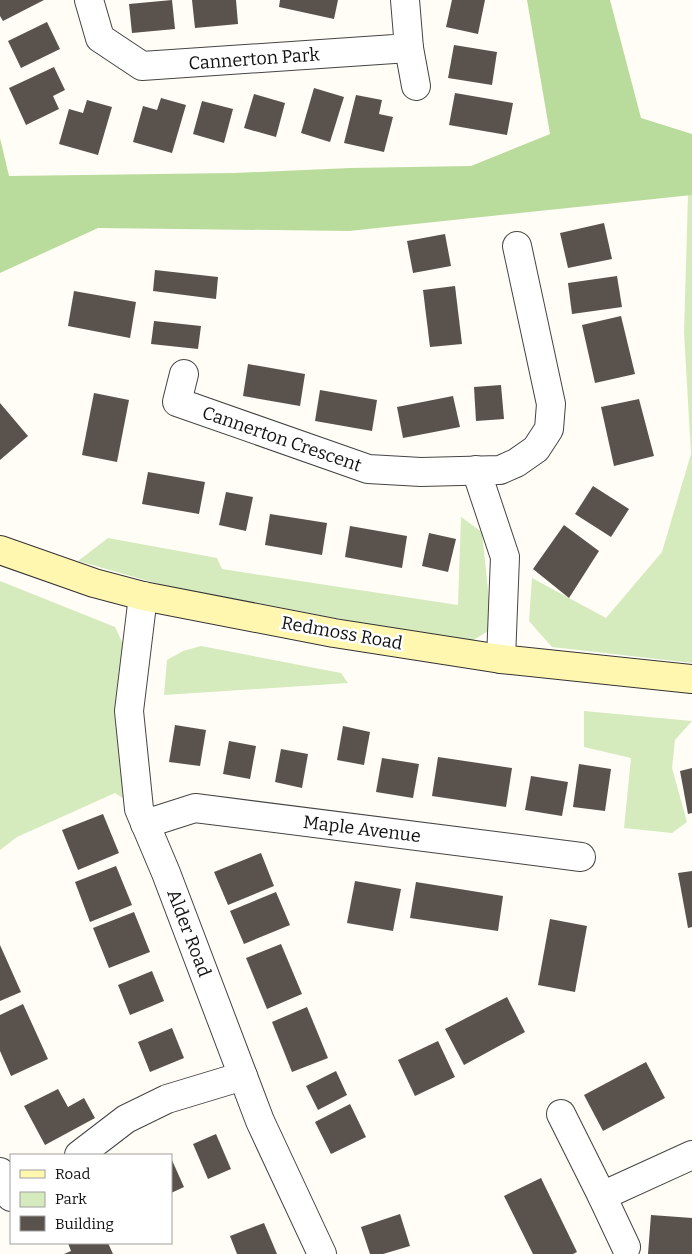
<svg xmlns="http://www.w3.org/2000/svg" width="692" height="1254" font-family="Bitter,serif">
<rect width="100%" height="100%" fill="#fffdf5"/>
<g fill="#d5ebbd">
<polygon points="688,195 692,195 692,663 552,647 529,621 532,578 606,618 662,552 691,454 684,332"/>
<polygon points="461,517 482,532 492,629 468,643 166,586 78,561 108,538 217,558 222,569 458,605"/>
<polygon points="0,581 115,627 134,667 139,809 115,793 17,837 0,850"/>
<polygon points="201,646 341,673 348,683 164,695 167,660 183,651"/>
<polygon points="584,711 692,721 675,740 672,768 687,822 672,833 624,828 631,758 584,747"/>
</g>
<polygon fill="#b9dc9c" points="527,0 610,0 641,118 692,134 692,195 349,231 98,228 0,273 0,138 9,176 234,173 350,168 471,166 550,134"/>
<g fill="#5a524d">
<polygon points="0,0 44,0 3,21 0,16"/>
<polygon points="172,0 175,29 132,33 129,4"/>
<polygon points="192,0 236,0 238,24 195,28"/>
<polygon points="280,0 338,0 334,19 279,7"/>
<polygon points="452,0 485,0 478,34 446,27"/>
<polygon points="47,22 60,49 21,68 8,41"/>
<polygon points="454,45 497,52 492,85 448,78"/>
<polygon points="54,67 65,90 53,96 59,109 26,125 9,88"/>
<polygon points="314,88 344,97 330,142 301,133"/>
<polygon points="455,93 513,103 507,135 449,125"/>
<polygon points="254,94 285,103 276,137 244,128"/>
<polygon points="356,95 382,100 379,114 393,117 384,152 344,143"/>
<polygon points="161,98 186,105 172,153 133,142 143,106 157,110"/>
<polygon points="87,100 112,107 98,155 59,144 69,109 83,113"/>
<polygon points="202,101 233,109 224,143 193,134"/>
<polygon points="604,223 612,259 568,268 560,233"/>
<polygon points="445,234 451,266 413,273 407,241"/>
<polygon points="155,270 218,277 216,299 153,291"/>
<polygon points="617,276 622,307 572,314 568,283"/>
<polygon points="455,286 462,344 430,347 423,290"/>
<polygon points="74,291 136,302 130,338 68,326"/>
<polygon points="621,316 635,374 595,383 582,325"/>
<polygon points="154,321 201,326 198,349 151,344"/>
<polygon points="248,364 305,374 300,406 243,396"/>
<polygon points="501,385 504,419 476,421 474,387"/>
<polygon points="320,390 377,400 372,431 315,421"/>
<polygon points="94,393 129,400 117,462 82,455"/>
<polygon points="453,396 460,427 403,438 397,407"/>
<polygon points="639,399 654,456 614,466 601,407"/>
<polygon points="0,403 28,436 0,460"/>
<polygon points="148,472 205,482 199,514 142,504"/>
<polygon points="593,486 629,509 611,537 575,514"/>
<polygon points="226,492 253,497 246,531 219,525"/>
<polygon points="270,514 327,523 322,555 265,545"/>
<polygon points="564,525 599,551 569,598 533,569"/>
<polygon points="350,526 407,536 402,568 345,557"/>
<polygon points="429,533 456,539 448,572 422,566"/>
<polygon points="175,725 206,730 200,766 169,762"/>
<polygon points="343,726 370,732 364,765 337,760"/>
<polygon points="229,741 256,746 250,779 223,774"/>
<polygon points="281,749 308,754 302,788 275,782"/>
<polygon points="438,757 512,768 506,807 432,796"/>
<polygon points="382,758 419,764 413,798 376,792"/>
<polygon points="579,764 611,769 605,811 573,807"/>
<polygon points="692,768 692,813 688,814 680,771"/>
<polygon points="531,776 568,782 562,816 525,810"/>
<polygon points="103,814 119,853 78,870 62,830"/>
<polygon points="261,853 274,886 228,905 214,872"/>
<polygon points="116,866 132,905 90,922 75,882"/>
<polygon points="692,871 692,927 688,928 678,873"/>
<polygon points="355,881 401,889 393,931 347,923"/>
<polygon points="416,882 503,896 498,931 410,918"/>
<polygon points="276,892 290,925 244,944 230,911"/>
<polygon points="134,912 150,952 109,968 93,928"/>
<polygon points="550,919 587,926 575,992 538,985"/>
<polygon points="281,944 302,994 267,1009 246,958"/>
<polygon points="0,945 21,992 0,1001"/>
<polygon points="152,971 164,1001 130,1015 118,985"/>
<polygon points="507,997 525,1032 464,1065 445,1029"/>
<polygon points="23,1004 48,1059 11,1076 0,1051 0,1015"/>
<polygon points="307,1007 328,1058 292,1072 272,1022"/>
<polygon points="172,1028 184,1058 150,1072 138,1042"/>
<polygon points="438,1041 455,1077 415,1096 398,1060"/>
<polygon points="646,1062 665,1098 603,1131 584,1095"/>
<polygon points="336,1071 347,1095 318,1110 306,1086"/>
<polygon points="58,1089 68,1107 84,1098 95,1118 45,1145 24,1106"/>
<polygon points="350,1104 366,1137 331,1154 315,1122"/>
<polygon points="216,1134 231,1169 208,1179 193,1144"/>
<polygon points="171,1158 184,1187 171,1193"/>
<polygon points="541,1178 577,1252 573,1254 533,1254 504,1196"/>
<polygon points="400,1214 410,1246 383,1254 370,1254 361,1227"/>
<polygon points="651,1215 692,1218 692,1254 648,1254"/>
<polygon points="264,1223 277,1254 237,1254 230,1236"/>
<polygon points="68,1243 108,1243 113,1254 64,1254 71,1251"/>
</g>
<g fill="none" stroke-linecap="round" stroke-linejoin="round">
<g stroke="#444" stroke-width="30">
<g id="street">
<polyline points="89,0 100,38 142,66 409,48 405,0"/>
<polyline points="409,48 416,86"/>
<polyline points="184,374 177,402 368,469 421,472 500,470 516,463 536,449 549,429 551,404 517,246"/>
<polyline points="476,470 505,557 501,659"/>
<polyline points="143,596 129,711 139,809 166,873 260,1121 322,1254"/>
<polyline points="145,824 195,808 581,857"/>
<polyline points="561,1114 602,1196"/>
<polyline points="79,1155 126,1119 167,1099 243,1076"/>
<polyline points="0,1172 11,1197"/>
<polyline points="626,1247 602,1196 692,1155"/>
</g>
</g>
<g stroke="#333" stroke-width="30">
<polyline id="secondary" points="0,550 94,583 143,596 334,633 501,659 692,679"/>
</g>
<use href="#street" stroke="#fff" stroke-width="28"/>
<use href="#secondary" stroke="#fff6b0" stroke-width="28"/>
</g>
<g text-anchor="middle" stroke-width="5" stroke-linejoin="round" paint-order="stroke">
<g font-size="18" fill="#111" stroke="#fff">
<text transform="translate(254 59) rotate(-4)" y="6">Cannerton Park</text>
<text transform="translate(282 439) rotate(19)" y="6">Cannerton Crescent</text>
<text transform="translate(342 633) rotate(10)" y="6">Redmoss Road</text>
<text transform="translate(362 829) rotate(7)" y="6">Maple Avenue</text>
<text transform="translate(189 933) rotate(69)" y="6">Alder Road</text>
</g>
</g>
<rect x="10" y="1154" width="162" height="90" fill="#ffffff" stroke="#a0a0a0"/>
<rect x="20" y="1170" width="25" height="8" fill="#fff6b0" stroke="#a0a0a0"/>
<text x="55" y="1179" font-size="15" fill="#111111">Road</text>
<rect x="20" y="1192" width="25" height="15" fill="#d5ebbd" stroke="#a0a0a0"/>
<text x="55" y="1204" font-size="15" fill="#111111">Park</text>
<rect x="20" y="1216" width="25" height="15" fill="#5a524d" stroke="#a0a0a0"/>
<text x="55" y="1229" font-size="15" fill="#111111">Building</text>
</svg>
